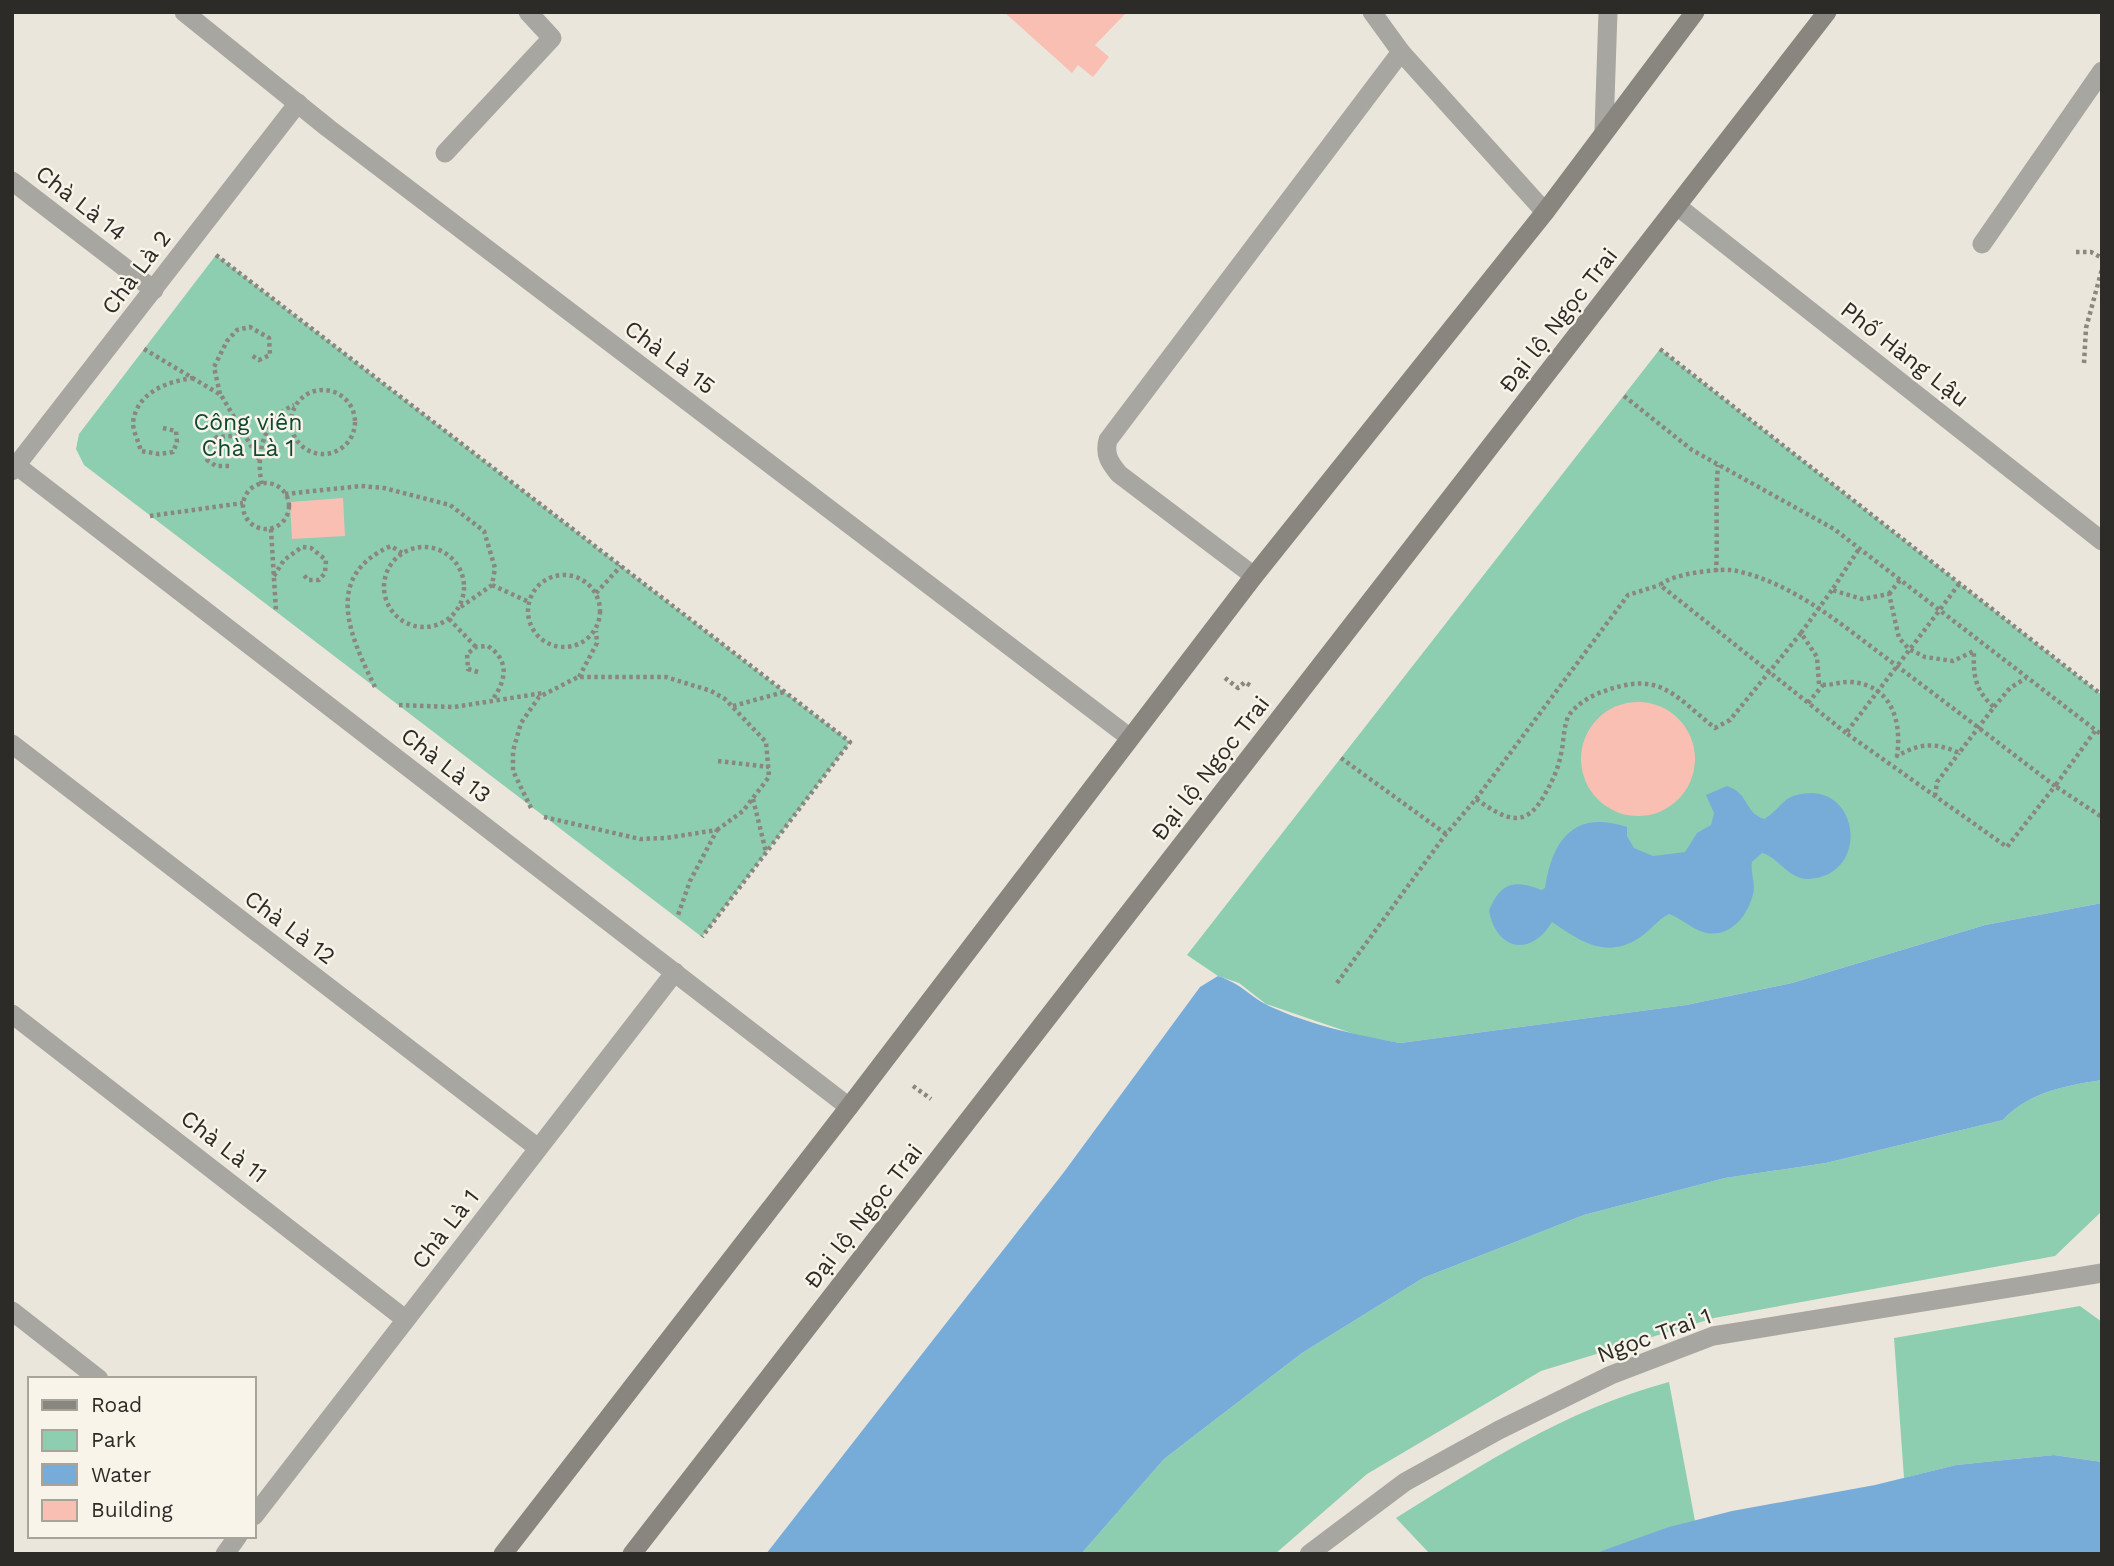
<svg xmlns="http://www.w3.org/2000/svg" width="2114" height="1566" font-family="'Work Sans',sans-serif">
<rect width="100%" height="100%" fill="#ebe6db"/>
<g fill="#8dceb0">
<polygon points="216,255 850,742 702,937 84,465 76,449 79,434"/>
<polygon points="1660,349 2102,695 2102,903 1985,925 1792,983 1686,1005 1400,1043 1363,1037 1266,1004 1239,983 1218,976 1187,955"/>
<path d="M 2102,1080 L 2102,1211 L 2055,1256 L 1714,1318 L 1541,1371 L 1367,1474 L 1275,1554 L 1081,1554 L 1164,1459 L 1302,1353 L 1423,1278 L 1584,1215 L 1725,1178 L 1826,1163 L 2003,1120 C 2029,1092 2065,1086 2102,1080 Z"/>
<polygon points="2080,1306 2102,1322 2102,1462 2054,1455 1956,1465 1904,1478 1894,1338"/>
<path d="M 1669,1382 L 1695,1521 L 1593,1554 L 1430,1554 L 1396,1518 C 1487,1462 1565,1410 1669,1382 Z"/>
</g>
<g fill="#78acd8">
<path d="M 1727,786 C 1749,793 1744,812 1764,819 C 1775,814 1782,800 1793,796 C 1859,774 1874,876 1808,879 C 1788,879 1778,857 1762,853 L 1752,862 C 1750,873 1756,883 1753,894 C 1748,916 1729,940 1703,932 C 1690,928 1681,918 1669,914 C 1657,920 1650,931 1639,938 C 1605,960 1579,940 1552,922 C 1531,957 1497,951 1489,911 C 1500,883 1514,879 1541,890 L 1545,888 C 1552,841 1573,809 1627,827 L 1627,836 L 1634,848 L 1653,856 L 1685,852 L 1697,833 L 1711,825 L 1714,813 L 1706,795 Z"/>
<path d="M 2102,903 L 2102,1080 C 2065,1086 2029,1092 2003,1120 L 1826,1163 L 1725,1178 L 1584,1215 L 1423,1278 L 1302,1353 L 1164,1459 L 1081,1554 L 766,1554 L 1064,1172 L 1200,987 L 1218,976 C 1242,984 1249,996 1269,1006 C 1310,1025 1356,1035 1400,1043 L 1686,1005 L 1792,983 L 1985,925 Z"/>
<polygon points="2054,1455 2102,1462 2102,1554 1593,1554 1669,1527 1732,1511 1875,1485 1956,1465"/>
</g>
<g fill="#f8bfb2">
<polygon points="1004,12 1127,12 1095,45 1109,57 1093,77 1078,65 1072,73"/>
<polygon points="343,498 345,536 292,539 290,502"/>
<circle cx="1638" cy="759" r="57"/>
</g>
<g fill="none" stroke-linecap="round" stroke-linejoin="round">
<g stroke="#8a8780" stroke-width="4.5" stroke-dasharray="3.5 3.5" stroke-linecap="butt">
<polyline points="2076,252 2091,252 2102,258"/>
<polyline points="216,255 850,742 702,937"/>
<polyline points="144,349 221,395 260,461"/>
<polyline points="1660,349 2102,695"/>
<polyline points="2084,363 2086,328 2102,269"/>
<circle cx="323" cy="422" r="32"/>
<polyline points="220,394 214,367 227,341 237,330 250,327 269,338 270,355 259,360 251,355"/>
<polyline points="1624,396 1692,450 1834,529 2102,735"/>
<path d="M 163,428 L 176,431 L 177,442 L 173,452 L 159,454 L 141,451 C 139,443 133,431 133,423 C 136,392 169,381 193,378"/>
<polyline points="229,466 216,466 207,460 207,445 217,437 244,435"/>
<circle cx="266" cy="506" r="23"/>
<path d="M 262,484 C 255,455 264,418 294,405"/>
<polyline points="285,494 361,486 384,488 450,505 484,531 495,568 492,585 458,609"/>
<polyline points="150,516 243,503"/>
<polyline points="271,529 276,612"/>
<circle cx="424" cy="587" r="40"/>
<path d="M 1716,572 C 1718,536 1715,501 1718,465"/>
<circle cx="564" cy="611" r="36"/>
<polyline points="274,576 284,560 302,547 311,548 326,560 325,573 319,580 308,580 303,574"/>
<polyline points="492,585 529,602"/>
<polyline points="596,593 621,566"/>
<polyline points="1889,594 1900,580"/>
<polyline points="449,619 476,647"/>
<polyline points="1801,633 1832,590"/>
<path d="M 478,672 L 468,669 L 467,654 L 476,647 L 488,646 C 510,661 506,680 493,699"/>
<polyline points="579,677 597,643 596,631"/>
<polyline points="1225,678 1238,688 1245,682 1251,686"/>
<path d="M 375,687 C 350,636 322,576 391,546 L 402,553"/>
<polyline points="1808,703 1823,685"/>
<polyline points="399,705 454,707 543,693"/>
<polyline points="733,706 784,692"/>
<polyline points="1994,707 2010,688 2026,678"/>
<polyline points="2095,731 2055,786 2102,817"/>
<path d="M 1846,733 L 1660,585 C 1671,574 1722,567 1737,571 C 1795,584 1843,626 1889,660 C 1945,702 2000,744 2055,786 L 2007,847 L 1846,733 C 1884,683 1922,634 1959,584"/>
<polyline points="1341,758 1446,834"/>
<polyline points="718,761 769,767"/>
<polyline points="1935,796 1937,782 1959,753"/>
<polyline points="753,799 766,852"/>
<polyline points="1476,799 1628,595 1660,585"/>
<polyline points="531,808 513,771 513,751 521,723 539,697 578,677 666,677 711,691 725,699 766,742 769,777 743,811 717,830"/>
<polyline points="544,817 640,839 666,838 717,830 690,881 677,918"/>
<path d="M 1337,983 L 1446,834 L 1476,799 C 1505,819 1525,831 1545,794 C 1553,780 1558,769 1561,754 C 1564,742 1563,729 1568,717 C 1574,706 1590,696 1602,692 C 1660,670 1672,694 1715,728 L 1730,720 L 1801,633 L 1817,657 L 1819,684 C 1830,687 1840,681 1851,682 C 1892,685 1902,722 1897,756 C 1920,743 1936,742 1959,753 L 1994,707 C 1975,691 1973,675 1974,651 L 1953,661 L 1925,657 L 1909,649 L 1899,638 L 1889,594 L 1862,599 L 1832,590 L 1859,549"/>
<polyline points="913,1086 931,1099"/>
</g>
<g stroke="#a7a6a1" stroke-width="19">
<polyline points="184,12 328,128 1129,737"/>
<polyline points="1372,12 1401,52 1545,212"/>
<polyline points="1604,130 1608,12"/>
<polyline points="445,153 552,38 528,12"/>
<polyline points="12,181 154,290"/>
<polyline points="1677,206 2102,541"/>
<polyline points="1982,244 2102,71"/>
<polyline points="12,462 849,1107"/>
<polyline points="12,471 298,103"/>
<path d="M 1254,576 L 1119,474 C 1110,463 1104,455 1108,440 L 1401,52"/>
<polyline points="12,744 538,1148"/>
<polyline points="12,1014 405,1319"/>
<polyline points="12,1311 99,1379"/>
<polyline points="254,1516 675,972"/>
<polyline points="225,1554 238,1536"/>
<polyline points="1309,1554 1405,1482 1499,1430 1611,1375 1713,1336 2102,1273"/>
</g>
<g stroke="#89867f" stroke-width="19">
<polyline points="503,1554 849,1107 1254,576 1545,212 1695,12"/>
<polyline points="632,1554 1827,12"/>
</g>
</g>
<g text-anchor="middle" stroke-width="5" stroke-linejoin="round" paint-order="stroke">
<g font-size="23" fill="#2c2b27" stroke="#f8f4e9">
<text transform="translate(81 203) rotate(38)" y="8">Chà Là 14</text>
<text transform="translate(136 272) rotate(-53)" y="8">Chà Là 2</text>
<text transform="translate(1558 320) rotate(-52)" y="8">Đại lộ Ngọc Trai</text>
<text transform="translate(1905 354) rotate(38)" y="8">Phố Hàng Lậu</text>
<text transform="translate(670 357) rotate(37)" y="8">Chà Là 15</text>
<text transform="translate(446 765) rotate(38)" y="8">Chà Là 13</text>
<text transform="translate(1210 768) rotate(-52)" y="8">Đại lộ Ngọc Trai</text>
<text transform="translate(290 927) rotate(37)" y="8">Chà Là 12</text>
<text transform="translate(224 1146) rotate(38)" y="8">Chà Là 11</text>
<text transform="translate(863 1216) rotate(-52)" y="8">Đại lộ Ngọc Trai</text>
<text transform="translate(445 1229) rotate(-52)" y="8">Chà Là 1</text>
<text transform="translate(1654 1335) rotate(-20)" y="8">Ngọc Trai 1</text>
</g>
<g font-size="23" fill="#0f4833" stroke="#f8f4e9">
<text x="248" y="430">Công viên<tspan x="248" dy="26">Chà Là 1</tspan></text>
</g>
</g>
<rect width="2114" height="1566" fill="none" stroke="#2c2b27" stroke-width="28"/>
<rect x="28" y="1377" width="228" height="161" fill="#f8f4e9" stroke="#a6a49b" stroke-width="2"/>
<rect x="42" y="1400" width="35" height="10" fill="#89867f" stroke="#a6a49b" stroke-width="2"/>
<text x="91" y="1412" font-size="21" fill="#2c2b27">Road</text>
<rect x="42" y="1430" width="35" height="21" fill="#8dceb0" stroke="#a6a49b" stroke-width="2"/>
<text x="91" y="1447" font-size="21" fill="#2c2b27">Park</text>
<rect x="42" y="1464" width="35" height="21" fill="#78acd8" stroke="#a6a49b" stroke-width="2"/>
<text x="91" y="1482" font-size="21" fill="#2c2b27">Water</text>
<rect x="42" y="1500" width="35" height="21" fill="#f8bfb2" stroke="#a6a49b" stroke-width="2"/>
<text x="91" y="1517" font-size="21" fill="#2c2b27">Building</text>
</svg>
